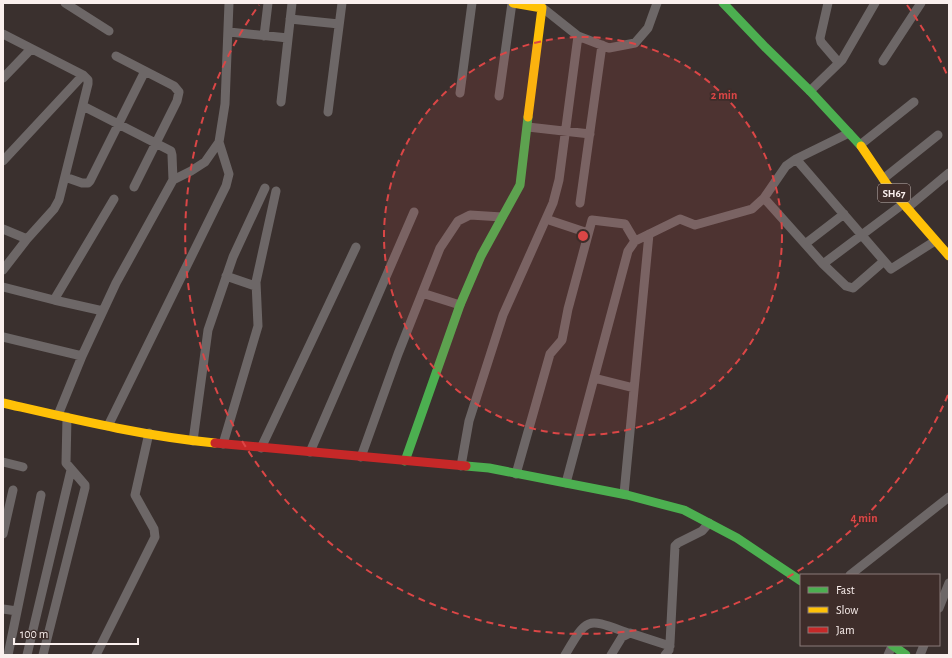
<svg xmlns="http://www.w3.org/2000/svg" width="952" height="658" viewBox="0 0 952 658" font-family="'Alegreya Sans',sans-serif">
<style>
.lines{fill:none;stroke-linecap:round;stroke-linejoin:round}
.street{stroke:#6d6767;stroke-width:9}
.fast{stroke:#4caf50;stroke-width:9}
.slow{stroke:#ffc107;stroke-width:9}
.jam{stroke:#c62828;stroke-width:9}
.ring{fill:none;stroke:#db4646;stroke-width:2;stroke-dasharray:7 5}
.labels{text-anchor:middle;dominant-baseline:central;stroke-width:3.5;stroke-linejoin:round;paint-order:stroke}
.shield{fill:#3e2d2a;stroke:#c2b5b2;stroke-width:1}
.shield-label{font-size:11px;font-weight:bold;fill:#faefed}
.centre{fill:#db4646;stroke:#3e2d2a;stroke-width:2}
.ring-label{font-size:12px;text-anchor:middle;font-weight:bold;fill:#db4646;stroke:#3e2d2a;stroke-width:3.5;stroke-linejoin:round;paint-order:stroke}
</style>
<rect width="100%" height="100%" fill="#3a302e"/>
<g class="lines">
<!-- street -->
<path class="street" d="M65,3L109,31
M828,3L820,38L821,42L839,63
M539,5L578,36L609,48L635,43L648,28L657,3
M290,19L339,24
M229,32L288,38
M3,34L83,75L88,80V84L59,200L54,209L27,239L3,270
M264,36L268,3
M116,56L174,86L179,92L177,101L134,187
M883,61L921,3
M3,78L31,49
M810,91L842,60L875,3
M460,93L472,3
M499,96L512,3
M281,102L292,3
M83,106L171,151L172,155L173,180
M328,112L342,3
M528,127L590,134
M860,145L914,102
M796,159L891,269L935,241
M3,161L83,75
M65,177L82,183H88L90,181L145,71
M883,179L938,135
M764,198L823,264L846,286L853,288L884,261
M580,203L602,45
M907,208L949,173
M546,219L588,233
M3,229L27,239
M805,244L844,214
M823,264L903,204
M226,276L255,286
M3,287L54,300L103,311
M422,293L460,305
M54,300L114,199
M3,337L82,356
M594,378L634,388
M58,415L82,356L116,283L173,180L191,171L205,162L219,142L225,104L229,3
M108,426L226,186L229,174L219,142
M193,441L208,330L233,257L265,188
M223,444L258,326L256,282L276,191
M261,448L356,247
M310,452L414,212
M361,457L398,354L440,248L458,221L470,215L502,217
M3,462L23,467
M461,466L469,421L503,315L553,203L559,180L578,36
M516,474L550,354L562,340L568,309L592,220L625,224L635,241
M566,483L628,251L635,241L680,219L695,225L752,209L764,198L786,166L796,159L849,133
M624,494L649,234
M3,534L13,490
M850,575L949,497
M939,608L949,583
M3,609L17,611
M8,655L41,495
M27,655L71,470
M43,655L85,488V485L66,463L67,417
M96,655L155,537L154,529L135,495L149,433
M565,655C588,616 586,618 628,633
M611,655L622,637L630,633L670,646
M665,655L669,650L670,643L675,546L678,543L702,531L709,523
M888,655L892,646
M920,655L924,645"/>
<!-- fast -->
<path class="fast" d="M723,3L765,47L810,91L861,146
M405,461L460,305L481,256L520,185L528,117
M466,466L489,468L627,495L684,510L737,538L801,581
M892,645L906,655"/>
<!-- slow -->
<path class="slow" d="M513,3L542,8L528,117
M861,146L888,186L949,256
M3,403C73,419 143,436 215,443"/>
<!-- jam -->
<path class="jam" d="M215,443L466,466"/>
</g>
<!-- distance rings -->
<circle cx="583" cy="236" r="199" fill="#db4646" fill-opacity=".12"/>
<g class="ring">
<circle cx="583" cy="236" r="199"/>
<path d="M948 395A398 398 0 1 1 259 5M907 5A398 398 0 0 1 948 77"/>
</g>
<g class="labels">
<!-- shield labels -->
<rect class="shield" x="878" y="184" width="32" height="18" rx="3"/>
<g class="shield-label">
<text x="894" y="193">SH67</text>
</g>
</g>
<circle cx="583" cy="236" r="6" class="centre"/>
<g class="ring-label">
<text x="724" y="99">2 min</text>
<text x="864" y="522">4 min</text>
</g>
<!-- border -->
<rect width="952" height="658" fill="none" stroke="#faefed" stroke-width="8"/>
<!-- legend -->
<rect x="800" y="574" width="140" height="72" fill="#3e2d2a" stroke="#897b78"/>
<rect x="808" y="587" width="20" height="6" fill="#4caf50" stroke="#897b78"/>
<text x="836" y="594" font-size="12" fill="#faefed">Fast</text>
<rect x="808" y="607" width="20" height="6" fill="#ffc107" stroke="#897b78"/>
<text x="836" y="614" font-size="12" fill="#faefed">Slow</text>
<rect x="808" y="627" width="20" height="6" fill="#c62828" stroke="#897b78"/>
<text x="836" y="634" font-size="12" fill="#faefed">Jam</text>
<!-- scale -->
<path d="M14 638v6h124v-6" fill="none" stroke="#faefed" stroke-width="2"/>
<text x="20" y="638" font-size="12" fill="#faefed" stroke="#3e2d2a" stroke-width="3" paint-order="stroke">100 m</text>
</svg>
